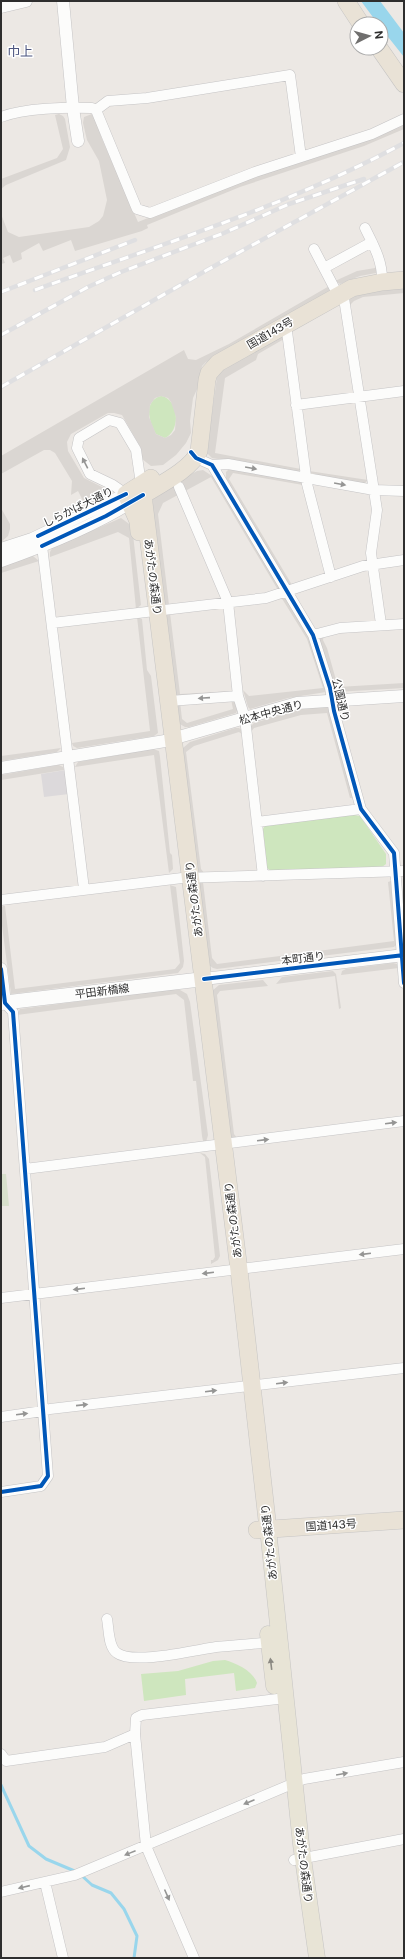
<svg xmlns="http://www.w3.org/2000/svg" width="405" height="1959" viewBox="0 0 405 1959" font-family="'Public Sans','Noto Sans JP',sans-serif">
<style>
.industrial{fill:#dcd9db}
.green{fill:#cee6be}
.cemetery{fill:#d8e0cc}
.plaza{fill:#dad6d2;fill-rule:evenodd}
.water{fill:#99d6ec}
.lines{fill:none;stroke-linecap:round;stroke-linejoin:round}
.stream{stroke:#99d6ec;stroke-width:3}
.minor-casing{stroke:#c5c4c5;stroke-width:11}
.tertiary-casing{stroke:#c5c4c5;stroke-width:13}
.secondary-casing{stroke:#c5c4c5;stroke-width:15}
.primary-casing{stroke:#c6c5c4;stroke-width:17}
.trunk-casing{stroke:#c6c5c4;stroke-width:18}
.minor{stroke:#fcfcfb;stroke-width:10}
.tertiary{stroke:#fcfcfb;stroke-width:12}
.secondary{stroke:#fcfcfb;stroke-width:14}
.primary{stroke:#e8e4d6;stroke-width:16}
.trunk{stroke:#e9e2d6;stroke-width:17}
.rail-casing{stroke:#dfdfe1;stroke-width:4.5}
.rail{stroke:#fff;stroke-width:3;stroke-dasharray:9;stroke-linecap:butt}
.cycleway-casing{stroke:#fff;stroke-width:6}
.cycleway{stroke:#0057b8;stroke-width:4}
.oneway{fill:#959594}
.oneway2{fill:#8b8982}
.labels{text-anchor:middle;dominant-baseline:central;stroke-width:3;stroke-linejoin:round;paint-order:stroke}
.street-label{font-size:11px;fill:#2e2e2e;stroke:#fff}
.quarter-label{font-size:13px;fill:#4d5680;stroke:#fff}
</style>
<rect width="100%" height="100%" fill="#ece8e4"/>
<!-- industrial -->
<path class="industrial" d="M66,770L69,794L44,797L41,774Z"/>
<!-- green -->
<path class="green" d="M161,396C178,398 182,430 165,438L156,434C149,422 143,401 161,396Z
M354,815L360,816L386,854V864L382,867L271,871L267,868L263,829L265,825Z
M225,1660C236,1663 253,1671 257,1683L255,1688L236,1691L234,1673L185,1679L186,1695L144,1701L141,1674L178,1671L213,1661Z"/>
<!-- cemetery -->
<path class="cemetery" d="M1,1174H6L9,1206H1Z"/>
<!-- plaza -->
<path class="plaza" d="M59,114L63,116L65,119L70,147L66,160L6,185L1,189V179L57,158L63,149L55,115Z
M92,114L95,119L102,139L138,222L248,178L404,124V129L364,146L240,187L147,225L148,228L142,231L75,251L71,240L43,251L39,243L21,253L22,259L13,263L10,255L3,258L5,263L1,264V214L8,232L19,237L89,227L99,221L103,216L107,200L99,161L87,140L83,123L84,117Z
M377,264L378,270L376,273L360,276L340,284L335,281L357,271L375,268Z
M331,285L332,291L206,362L202,366L198,387L193,398L190,421L191,433L186,443L176,455L163,465L151,466L142,459L141,448L122,415L114,413H108L71,434L67,442L68,451L84,478L104,488L105,493L99,500L86,507L78,491L71,495L72,481L55,453L50,450H44L1,474V456L184,350L188,359L196,360L229,344ZM161,396L168,398L171,402L176,417L175,430L171,435L165,438L156,434L149,417L150,405L155,398Z
M404,288V293L363,297L354,301L350,305L349,299L351,297L366,291Z
M281,337L284,339L258,354L256,360L225,378L215,453L301,469L298,472L212,458L207,453V449L217,377L223,370Z
M229,469L300,481L303,485L233,473L229,479L292,585L287,586L226,481V472Z
M203,470L215,478L280,587L278,590L211,477L163,503L158,514L169,605L164,603L152,505L153,499L166,488L197,471Z
M309,471L368,480L364,484L311,475Z
M1,508L10,524V529L8,536L1,542Z
M121,518L132,526L141,605L136,609L129,538L118,532L50,557V552L52,548Z
M33,556L39,561L1,573V565Z
M281,597H286L312,638L327,685L326,692L288,698L250,709L248,707L243,690L249,696L323,688L307,639Z
M170,613L180,694L231,691L229,694L175,697L165,618L167,614Z
M137,617L142,619L147,670L151,676L158,733L154,736L77,748L73,746L72,743L150,731Z
M324,636L323,640L327,648L338,687L404,683V688L336,692L334,690L318,638Z
M231,699L235,701L238,709L236,713L189,727H185L178,723L174,702H180L182,719L187,723L233,709Z
M323,706L329,708L354,798H350L327,713L301,715L254,728L251,732L250,727L254,723L302,709Z
M235,728H239L243,731V735L239,732L194,746L186,752L201,869L205,874L196,872L183,748L190,742Z
M61,748L57,752L1,761V756Z
M153,749L159,751L160,757L170,853L172,855L173,869L169,873L154,755L75,767L78,762Z
M59,765L63,767L64,770L1,780V775Z
M391,881L396,945L394,947L321,956L318,954V951L394,941L388,882Z
M203,882L212,958L217,964L312,952L311,957L217,969L213,968L206,963L198,884Z
M170,885L176,887L184,961L183,967L178,973L11,994L1,918V908L3,906H5L15,989L175,969L180,963Z
M393,963L397,964L399,968L341,975L342,971L346,969Z
M333,971L336,974L341,1008L339,1009L335,976L276,984L282,977Z
M263,980L268,986L220,991L217,995L234,1134L237,1138H231L212,991L219,985Z
M175,989L180,990L187,994L190,1002L208,1135L206,1142L199,1146L203,1141L202,1136L196,1081H193L184,1000L176,994L17,1015L20,1009Z
M200,1153L205,1154L209,1159L220,1256L218,1260L211,1264V1260H213L215,1257L205,1157Z"/>
<!-- water -->
<path class="water" d="M361,1H380L404,33V57L381,28V24H378Z"/>
<g class="lines">
<!-- stream -->
<path class="stream" d="M1,1785L29,1846L46,1859L77,1872
M81,1875L92,1885L111,1893L124,1909L137,1936L134,1958"/>
<defs>
<path id="minor" d="M96,110L108,101L147,98L290,75L301,157
M1,117C24,108 67,107 92,108L96,110L137,209L150,213L255,172L372,134L404,119
M365,228C374,246 383,262 382,282
M314,249L338,295
M324,268L372,242
M343,292L377,510L371,553L381,624
M286,324L307,484L331,577
M296,405L404,391
M193,454L196,458L212,465L313,635L330,688L334,711L361,809L394,853L404,983
M212,465L228,464L374,490L404,491
M179,487L228,602L238,696L245,718L263,876
M126,494L113,485L90,474L77,448L79,438L109,420L120,423L136,450L141,484
M42,546L84,889
M52,623L266,598L363,566L404,560
M313,635L340,628L404,624
M169,701L238,696
M257,822L361,809
M1,900L182,878L404,871
M25,1169L404,1121
M1,1298L404,1249
M1,1417L43,1411L50,1409L404,1368
M1,1492L41,1486L48,1476L13,1012L5,1003
M107,1619C109,1629 108,1647 117,1653C133,1665 195,1650 216,1647C235,1645 254,1644 274,1642
M1,1754L6,1761L105,1747L135,1734
M294,1860L404,1839
M45,1882L63,1958
M1,1892L75,1875L304,1779L404,1762
M194,1958L146,1846L135,1734L136,1718L142,1715L286,1698"/>
<path id="tertiary" d="M63,1L73,108L78,141
M1,7L26,1
M1,549L32,539L126,494
M1,561C47,545 95,526 136,499
M1,768L165,741L297,703L404,696
M1,969L5,1003
M204,979L404,955"/>
<path id="secondary" d="M1,1003L204,979"/>
<path id="primary" d="M268,1529L301,1844L317,1958
M268,1634L274,1686"/>
<path id="trunk" d="M346,1L361,24
M379,48L404,84
M139,532L138,521L126,494L151,478
M268,1529L239,1270L143,495C159,485 192,469 199,451L207,380L209,373L218,363L352,288L382,282L404,280
M257,1530L404,1520"/>
</defs>
<!-- minor casing -->
<use href="#minor" class="minor-casing"/>
<!-- tertiary casing -->
<use href="#tertiary" class="tertiary-casing"/>
<!-- secondary casing -->
<use href="#secondary" class="secondary-casing"/>
<!-- primary casing -->
<use href="#primary" class="primary-casing"/>
<!-- trunk casing -->
<use href="#trunk" class="trunk-casing"/>
<!-- minor -->
<use href="#minor" class="minor"/>
<!-- tertiary -->
<use href="#tertiary" class="tertiary"/>
<!-- secondary -->
<use href="#secondary" class="secondary"/>
<!-- primary -->
<use href="#primary" class="primary"/>
<!-- trunk -->
<use href="#trunk" class="trunk"/>
<defs>
<path id="rail" d="M35,290C159,245 288,206 404,143
M1,292L135,240
M1,335L88,287L121,272L224,233L289,204L364,179
M1,387L207,270L404,162"/>
</defs>
<!-- rail casing -->
<use href="#rail" class="rail-casing"/>
<!-- rail -->
<use href="#rail" class="rail"/>
<defs>
<path id="cycleway" d="M191,452L196,458L212,465L313,635L330,688L334,711L361,809L394,853L404,983
M38,536L126,494
M42,546L106,516L143,495
M1,969L5,1003L13,1012L48,1476L41,1486L1,1492
M204,979L404,955"/>
</defs>
<!-- cycleway casing -->
<use href="#cycleway" class="cycleway-casing"/>
<!-- cycleway -->
<use href="#cycleway" class="cycleway"/>
</g>
<!-- one-way arrows -->
<defs><path id="oneway-solid" d="M-6-.8H1V-3.2L6.5 0L1 3.2V.8H-6Z"/></defs>
<g class="oneway">
<use href="#oneway-solid" transform="translate(85 463) rotate(-117)"/>
<use href="#oneway-solid" transform="translate(251 468) rotate(10)"/>
<use href="#oneway-solid" transform="translate(340 484) rotate(10)"/>
<use href="#oneway-solid" transform="translate(204 698) rotate(176)"/>
<use href="#oneway-solid" transform="translate(391 1123) rotate(-7)"/>
<use href="#oneway-solid" transform="translate(263 1140) rotate(-7)"/>
<use href="#oneway-solid" transform="translate(365 1254) rotate(173)"/>
<use href="#oneway-solid" transform="translate(208 1273) rotate(173)"/>
<use href="#oneway-solid" transform="translate(79 1289) rotate(173)"/>
<use href="#oneway-solid" transform="translate(282 1383) rotate(-7)"/>
<use href="#oneway-solid" transform="translate(211 1391) rotate(-7)"/>
<use href="#oneway-solid" transform="translate(82 1405) rotate(-6)"/>
<use href="#oneway-solid" transform="translate(22 1414) rotate(-7)"/>
<use href="#oneway-solid" transform="translate(342 1774) rotate(-10)"/>
<use href="#oneway-solid" transform="translate(249 1802) rotate(157)"/>
<use href="#oneway-solid" transform="translate(130 1853) rotate(158)"/>
<use href="#oneway-solid" transform="translate(24 1887) rotate(167)"/>
<use href="#oneway-solid" transform="translate(167 1895) rotate(66)"/>
</g>
<use class="oneway2" href="#oneway-solid" transform="translate(271 1664) rotate(-97)"/>
<g class="labels">
<!-- street labels -->
<g class="street-label">
<text transform="translate(270 333) rotate(-30)">国道143号</text>
<text transform="translate(78 507) rotate(-26)">しらかば大通り</text>
<text transform="translate(153 577) rotate(83)">あがたの森通り</text>
<text transform="translate(341 700) rotate(77)">公園通り</text>
<text transform="translate(271 712) rotate(-15)">松本中央通り</text>
<text transform="translate(194 899) rotate(-97)">あがたの森通り</text>
<text transform="translate(303 958) rotate(-7)">本町通り</text>
<text transform="translate(102 991) rotate(-7)">平田新橋線</text>
<text transform="translate(233 1220) rotate(-97)">あがたの森通り</text>
<text transform="translate(331 1525) rotate(-4)">国道143号</text>
<text transform="translate(269 1542) rotate(-96)">あがたの森通り</text>
<text transform="translate(304 1865) rotate(83)">あがたの森通り</text>
</g>
<!-- quarter labels -->
<g class="quarter-label">
<text x="20" y="51">巾上</text>
</g>
</g>
<!-- border -->
<rect width="405" height="1959" fill="none" stroke="#2e2e2e" stroke-width="4"/>
<!-- north arrow -->
<g transform="translate(369 36) rotate(84)"><circle r="19" fill="#ffffff" stroke="#ababab"/>
<path d="M0-3L7 15L0 10L-7 15Z" fill="#706f6e"/>
<text y="-6" font-size="11" font-weight="bold" text-anchor="middle" fill="#2e2e2e">N</text>
</g>
</svg>
